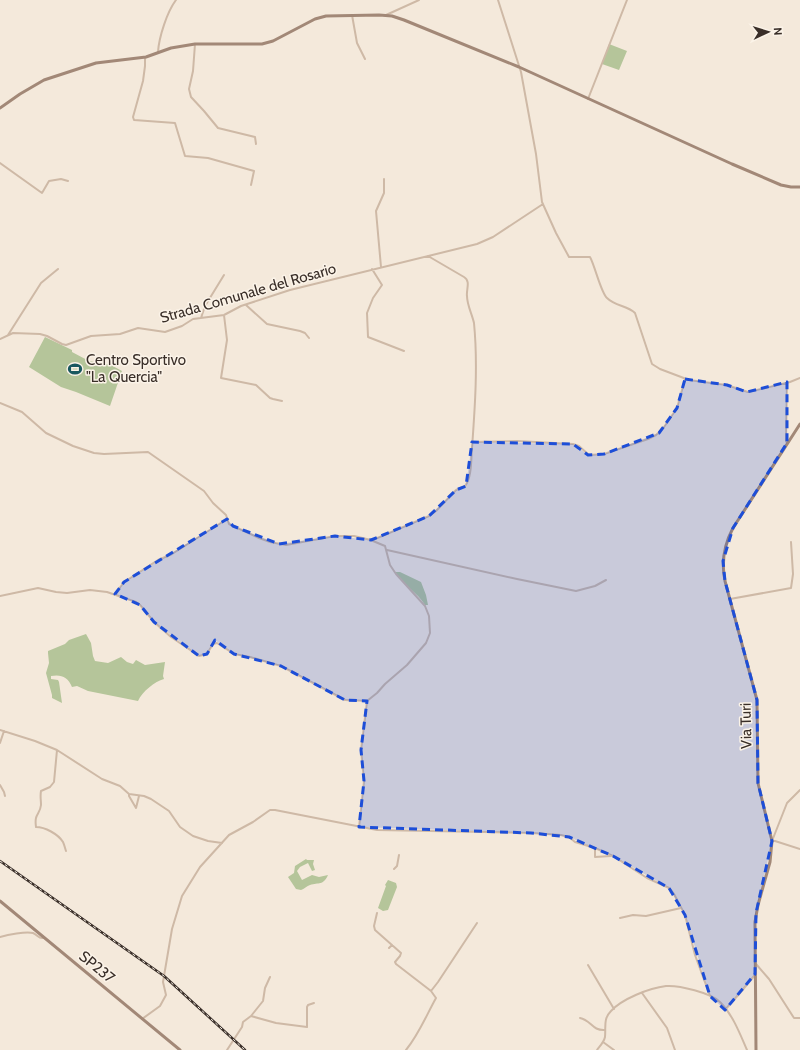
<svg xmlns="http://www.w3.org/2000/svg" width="800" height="1050" viewBox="0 0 800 1050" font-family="Cabin,sans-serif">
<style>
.green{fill:#b5c59a}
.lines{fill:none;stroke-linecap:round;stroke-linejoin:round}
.minor{stroke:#ceb9a6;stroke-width:2}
.secondary{stroke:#a28877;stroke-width:3}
.rail-casing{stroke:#392e28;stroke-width:2.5}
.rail{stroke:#fbf3e8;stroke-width:1;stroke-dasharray:3;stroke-linecap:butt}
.marked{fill:#1d4ed8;fill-opacity:0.2;stroke:#1d4ed8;stroke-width:3;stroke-dasharray:8 5;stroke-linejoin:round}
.labels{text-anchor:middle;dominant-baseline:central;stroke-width:3;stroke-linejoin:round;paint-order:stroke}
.street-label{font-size:15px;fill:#392e28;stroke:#fbf3e8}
.poi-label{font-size:15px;fill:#392e28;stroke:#fbf3e8;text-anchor:start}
</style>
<rect width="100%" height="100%" fill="#f4e9db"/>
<!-- green -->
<path class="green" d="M609,44L627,51L619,70L602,64Z
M45,337L72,350V352L89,361L104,364H109L122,371L110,406L76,392L61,387L29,367Z
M395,572H400L421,582L426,595L428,605H425C418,593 403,585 395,572Z
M86,634L91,643L93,656L95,661L108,663L121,657L127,662L133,664L136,660L145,665L165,662L163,676L164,679C155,681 142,692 138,701L88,691L77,686L72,687C68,677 61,674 51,676V679L58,680L59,682L62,703L52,698V695L46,673L49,663L48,653V651L65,644L69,640Z
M306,859L307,860H314L313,864L315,870L312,871L308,863L300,867L297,871L302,880L312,875L319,877L328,875C323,886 319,882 310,885C307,886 304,889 301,890L296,889L288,877L294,873L295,866Z
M388,880L396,883L397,887L388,910L383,911L378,908L386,886L385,885Z"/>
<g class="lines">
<!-- minor -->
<path class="minor" d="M498,0L521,72L536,154L542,202L556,233L569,257H590C595,266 601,293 607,298C615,306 628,306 635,313L652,364L660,369L689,380L727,385L748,392L790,382L800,378
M352,15L357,43L365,59
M386,15L419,0
M195,44L193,71L189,89L191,97L204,111L218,128L255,137L256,144
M158,52C159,37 167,12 176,0
M145,57V66L143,81L133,117L134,120L175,123L185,156L208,158L254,171L251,185
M588,99L627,0
M0,163L42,193L49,181L61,179L68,181
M381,267L376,211L384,193V179
M372,269L382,285L373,298L367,313L368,337L404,351
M246,305L267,324L300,331L305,333L309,338
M224,315L227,340L221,378L256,385L270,398L273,399L282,401
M201,318L205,306L224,275
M8,335L41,283L58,269
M0,339L13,333L40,334L47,336L62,344L66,345L91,336L120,334L138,328L165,332L182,326L193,319L224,315L241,306L290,290L477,244L493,237L543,204
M787,382L786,441L787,443
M0,403L22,412L46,433L73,446L94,453L104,454L148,452L204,491L213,503L226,515L229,524L259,538L270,542L286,545L335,536H354L371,540L375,539L429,516L436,511L456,490L465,486C472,477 471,459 472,448C475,407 478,364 474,323C472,314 467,305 467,296C466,290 471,281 464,277L428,256
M472,442L517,441L573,444L579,446L589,455L604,454L648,439L656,435L664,427L677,408L685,379
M387,550L517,579L576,591L595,586L606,580
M115,594L124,582L158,560L172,554L227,519
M0,596L38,588L56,592L67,593L90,590L107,592L136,602L140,605L154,622L171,637L199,656L207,654L213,644L217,643L234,654L250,657L281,666L345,700L367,701
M730,599L791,588L793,574L791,542
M0,730L35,741L57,750L102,779L120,786L129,794V796L136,808L139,796
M0,743L4,731
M57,750L54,782L50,787L41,791C40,796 41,800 41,805C40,815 34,813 36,827C45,827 58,834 63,842C64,844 65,848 66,851
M0,785L4,792L5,796
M800,790L787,803L772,841H775L800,849
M129,794L144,796L151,799L169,811L180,827L193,836L208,841L222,843
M359,827L364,781L361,750L367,701L377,693L385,684L407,665L426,643L430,633L429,616L425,606L396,574L390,565L385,546L373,541
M595,848V857L611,856
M394,869L397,866L399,855
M377,913L374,926L375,930L401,953L400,956L395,962L396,964L431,991L436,998C426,1016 419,1034 406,1050
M620,918L633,915L646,916L681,908
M0,937C7,935 26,931 33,933C38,935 38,939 44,938
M389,948L392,945
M756,964L769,979L794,1018H800
M588,965L614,1009
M431,991L438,982L477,923
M642,993L667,1028L675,1050
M725,1010L740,993L755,975
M251,1016L276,1023L307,1027V1007L308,1005L314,1003
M580,1018C591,1020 592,1031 605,1030
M142,1019L160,1006L166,995L163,982L164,976L172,929L182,896L200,867L229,835L253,822L270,810H275L377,830L531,833L561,835L569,837L575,842L595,848L613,856L647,878L669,888L674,894L685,915L695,955L710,996
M603,1042L614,1050
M227,1050L242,1027L243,1022L251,1016L263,1001L265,988L270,977
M597,1050C600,1046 604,1042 605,1037C606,1027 603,1019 611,1011C622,999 649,988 666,986C679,985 711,993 720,1002C733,1015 740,1034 747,1050"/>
<!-- secondary -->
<path class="secondary" d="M0,108L20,94L44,80L96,63L146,57L171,48L195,44H262L273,41L315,19L326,16L379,15L392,16L404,20L519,67L732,164L781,185L791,187H800
M0,901L180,1050
M756,1050L755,922L758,905L770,862L772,841L758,783L757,700L725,581C721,562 724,545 733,528L800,424"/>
<defs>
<path id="rail" d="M0,861L164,976L245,1050"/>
</defs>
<!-- rail casing -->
<use href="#rail" class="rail-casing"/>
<!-- rail -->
<use href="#rail" class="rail"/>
</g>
<!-- marked area -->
<path class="marked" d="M685,379L727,385L747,392L787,382V443L733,528L723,561L725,581L757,700L758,783L772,841L756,913L755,974L725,1010L710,996L685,915L669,888L613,856L569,837L531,833L359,827L364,781L361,750L367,701L345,700L281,666L234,654L215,640L207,654L199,656L154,622L140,605L115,594L124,582L227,519L233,526L279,544L335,536L371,540L429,516L456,490L466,486L472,442L573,444L588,455L604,454L659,433L677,408Z"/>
<!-- icons -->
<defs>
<symbol id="stadium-bare" viewBox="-9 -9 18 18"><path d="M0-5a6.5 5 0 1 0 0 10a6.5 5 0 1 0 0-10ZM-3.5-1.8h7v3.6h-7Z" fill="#19585f" stroke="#fbf3e8" stroke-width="2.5" paint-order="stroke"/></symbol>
</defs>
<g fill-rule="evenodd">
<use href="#stadium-bare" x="65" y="359" width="20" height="20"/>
</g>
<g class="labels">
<!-- street labels -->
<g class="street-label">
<text transform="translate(248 293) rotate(-16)">Strada Comunale del Rosario</text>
<text transform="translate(746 726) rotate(-91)">Via Turi</text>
<text transform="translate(97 967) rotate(39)">SP237</text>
</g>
<!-- poi labels -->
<g class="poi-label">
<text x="86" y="360">Centro Sportivo<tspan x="86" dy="17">"La Quercia"</tspan></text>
</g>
</g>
<!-- north arrow -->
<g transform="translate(768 32) rotate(86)" stroke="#fbf3e8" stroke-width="3" paint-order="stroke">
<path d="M0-3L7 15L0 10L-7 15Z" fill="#392e28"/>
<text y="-6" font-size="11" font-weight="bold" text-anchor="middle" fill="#392e28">N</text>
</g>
</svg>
